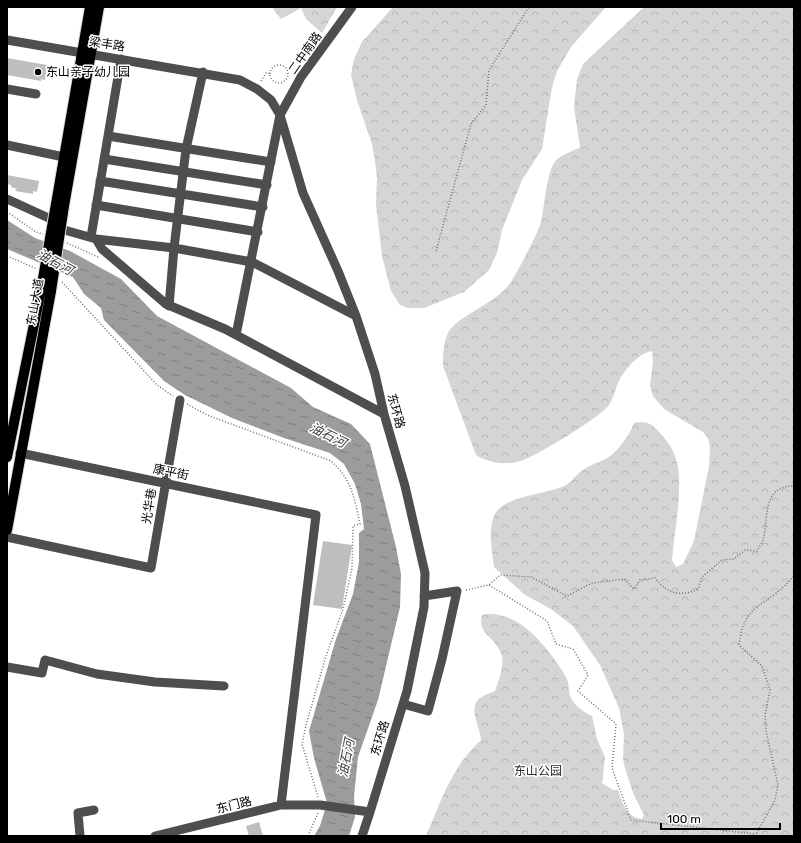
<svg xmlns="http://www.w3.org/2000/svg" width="801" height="843" viewBox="0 0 801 843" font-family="Rubik,'Noto Sans SC',sans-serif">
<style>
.forest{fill:url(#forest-crowns)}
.water{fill:url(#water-ripples)}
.building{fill:#bebebe}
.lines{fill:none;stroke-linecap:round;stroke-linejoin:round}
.major-casing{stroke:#dbdbdb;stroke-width:12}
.path{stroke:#707070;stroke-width:1.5;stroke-dasharray:1 2;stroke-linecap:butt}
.minor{stroke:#4e4e4e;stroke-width:9}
.major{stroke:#000;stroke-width:10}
.major-bridge-casing{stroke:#dbdbdb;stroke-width:12;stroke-linecap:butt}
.major-bridge{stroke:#000;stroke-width:10}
.poi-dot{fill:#000;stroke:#fff;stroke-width:1.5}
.labels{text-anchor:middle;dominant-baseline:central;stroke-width:3;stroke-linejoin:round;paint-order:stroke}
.street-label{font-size:12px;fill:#000;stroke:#fff}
.poi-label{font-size:12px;fill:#000;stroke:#fff;text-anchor:start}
.park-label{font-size:12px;fill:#2c2c2c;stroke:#fff}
.water-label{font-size:13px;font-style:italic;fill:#3d3d3d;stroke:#fff}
</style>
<defs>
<pattern id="forest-crowns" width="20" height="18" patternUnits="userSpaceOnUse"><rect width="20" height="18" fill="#d5d5d5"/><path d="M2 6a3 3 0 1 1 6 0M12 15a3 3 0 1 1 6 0" fill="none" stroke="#b5b5b5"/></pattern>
<pattern id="water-ripples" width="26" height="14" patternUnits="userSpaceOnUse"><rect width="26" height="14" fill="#9c9c9c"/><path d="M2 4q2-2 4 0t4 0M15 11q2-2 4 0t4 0" fill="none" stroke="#7d7d7d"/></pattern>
</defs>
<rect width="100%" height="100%" fill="#fff"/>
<!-- forest -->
<path class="forest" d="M272,7H337L322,33L306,19L301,8L281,19Z
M393,7H606L571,47L557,71L552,87L542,149L522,180L502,230L497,253L489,270L464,292L424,308H408L400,305L391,291L382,256L376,204L377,178L375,161L372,144L357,100L351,75L354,59L362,42Z
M644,7H794V836H426C441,801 452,766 481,740C481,728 467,709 480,698C484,695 490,693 495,691C499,679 507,661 499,649C491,634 478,634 482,615C518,607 550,650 566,677C570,684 568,692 571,698C574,705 585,713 592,716L597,739L605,757L602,783L613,790H618C623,804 626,817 642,819L644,815L633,793L625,768L623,759L624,734L619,708L600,665L573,626L551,609L525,595L494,567C492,551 488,531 494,516C502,495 548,495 566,485C573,481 577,473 584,469C592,464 601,462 609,457C619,449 630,435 634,423C647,420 652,424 660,433C666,440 672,447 675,456C685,481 674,533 672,560L676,567L683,564L694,541L709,466L710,447L708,438L703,432L664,409L653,396L650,386L653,362L652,351C639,353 625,369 619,381C615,389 614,398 608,406C599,418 542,452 526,459C521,461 513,463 508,463C497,464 484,460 476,455L443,366C443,356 443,343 448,333C456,316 496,304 511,282C518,271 538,233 541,222C544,208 547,175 553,165C558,154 571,153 580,147L574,107L577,79L583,64Z"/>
<!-- water -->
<path class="water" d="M7,220L35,238L70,251L121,279L157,316L291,388L313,407L351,424L370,444L396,547L401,574L400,607L378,700L358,757L354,796L355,817L349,836H314L320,826L327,803L314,758L309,731L336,639L353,594L359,562V533L364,529L361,504L355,484L344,464L330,453L284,438L232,418L185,395L164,381L104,320L101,308L84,294L73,277L7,249Z"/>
<!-- building -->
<path class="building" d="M7,58L47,65L45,80L41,79V81L7,75Z
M7,175L39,181L37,192L33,191V194L15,191L17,189L11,187V185L7,184Z
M323,541L352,545L342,609L313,605Z
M259,822L263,836H249L246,826Z"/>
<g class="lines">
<defs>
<path id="major" d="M56,204L90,7
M64,206L99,7
M7,457L41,290
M7,530L51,291"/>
</defs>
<!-- major casing -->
<use href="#major" class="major-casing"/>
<!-- path -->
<path class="path" d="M270 74a9 9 0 1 1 18 0a9 9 0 1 1-18 0Z
M261,81L266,73H270
M7,212L36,232L43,234
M67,243L98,257
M436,251L471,124L486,105L489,70L529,7
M7,256L37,269
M62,282L157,385L173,396
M187,404L207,415L331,461C352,480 354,497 360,524L353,526L352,568L343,609L326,656L306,725L302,744L318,797
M489,585L547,621L556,644L573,649L588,675L578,691L616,724L612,768L631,820L756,834
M466,590L489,585L500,575L531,577L567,596L592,583L624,579L634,589L640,580L655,578C667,594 682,597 698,589L702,577L722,560L734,559L745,550L757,551C759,547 762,543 763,540C769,519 761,486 794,486
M308,836L318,813
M757,836L756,834L775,800L778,785L766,731L765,715L770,690L762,666L739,645C744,599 771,607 794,575"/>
<!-- minor -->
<path class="minor" d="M7,40L240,80L257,89L271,100L280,115L303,193L338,271L356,316L375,374L384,414L405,486L425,573L424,607L407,691L370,812
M203,72L186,149L174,248L252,262L356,316
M7,89L36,94
M108,136L271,162
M7,145L64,157
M104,159L267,185
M100,181L263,207
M7,199L53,220
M96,205L258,232
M61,229L96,239L174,248L169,306
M91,237L121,59
M96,239L102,249L166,304L225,329L384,414
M236,335L280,115L301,77L352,7
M20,453L316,515L281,805
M7,537L151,568L180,400
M7,667L42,673L45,660L97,674L155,682L224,686
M403,704L428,711L442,659L457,591L424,596
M80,836L78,813L94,810
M155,836L281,805H320L370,812L362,836"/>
<!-- major -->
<use href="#major" class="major"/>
<defs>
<path id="major-bridge" d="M41,290L56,204
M51,291L64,206"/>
</defs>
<!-- major-bridge casing -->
<use href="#major-bridge" class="major-bridge-casing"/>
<!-- major-bridge -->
<use href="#major-bridge" class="major-bridge"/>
</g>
<!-- markers -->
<circle class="poi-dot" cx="38" cy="72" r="4"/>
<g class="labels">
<!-- street labels -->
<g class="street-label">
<text transform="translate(107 44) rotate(9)">梁丰路</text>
<text transform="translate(305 53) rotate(-55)">二中南路</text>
<text transform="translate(35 302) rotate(-80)">东山大道</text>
<text transform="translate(396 411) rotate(75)">东环路</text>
<text transform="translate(171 472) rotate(12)">康平街</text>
<text transform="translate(149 506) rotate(-81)">光华巷</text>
<text transform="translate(380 738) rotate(-73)">东环路</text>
<text transform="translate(234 805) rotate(-14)">东门路</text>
</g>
<!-- poi labels -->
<g class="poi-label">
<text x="46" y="72">东山亲子幼儿园</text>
</g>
<!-- park labels -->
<g class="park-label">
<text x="538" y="771">东山公园</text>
</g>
<!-- water labels -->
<g class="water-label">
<text transform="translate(55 262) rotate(29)">油石河</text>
<text transform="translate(328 435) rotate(27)">油石河</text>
<text transform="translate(346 758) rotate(-79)">油石河</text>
</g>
</g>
<!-- border -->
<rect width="801" height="843" fill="none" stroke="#000000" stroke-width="16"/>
<!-- scale -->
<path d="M661 823v6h119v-6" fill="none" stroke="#000000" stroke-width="2"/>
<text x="667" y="823" font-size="12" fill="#000000" stroke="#ffffff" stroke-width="3" paint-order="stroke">100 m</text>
</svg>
